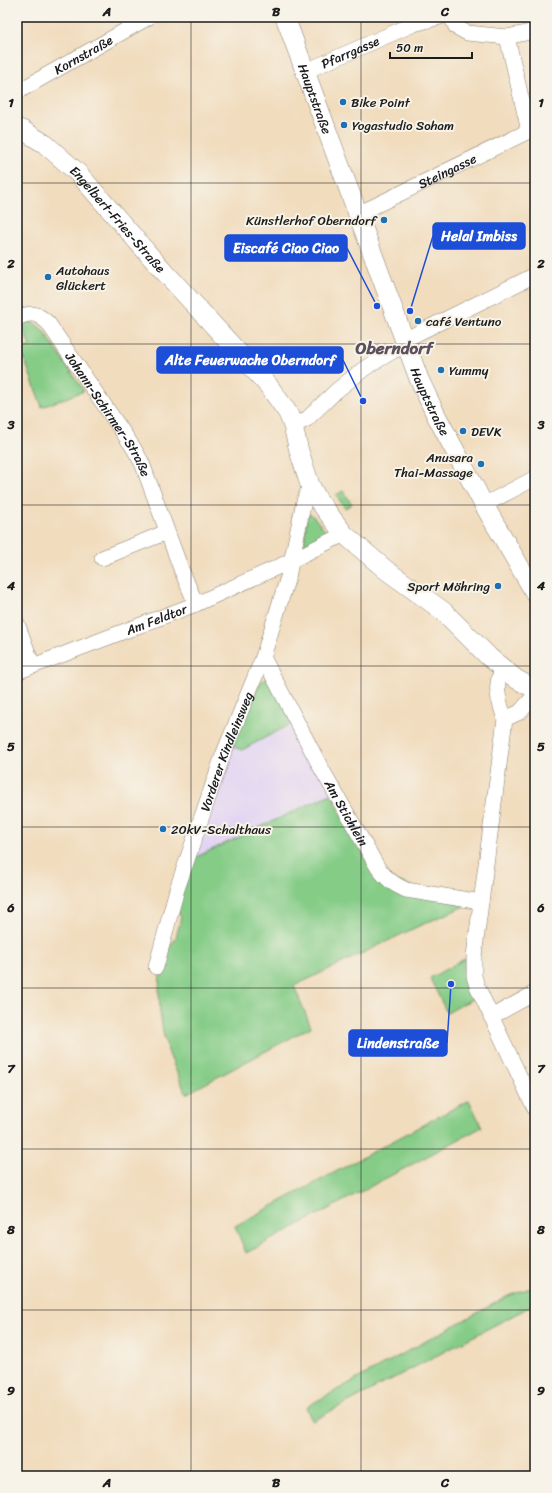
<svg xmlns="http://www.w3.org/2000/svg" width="552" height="1493" viewBox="0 0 552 1493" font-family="Sriracha,sans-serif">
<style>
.built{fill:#e2d4f3}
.green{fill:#85cc87;stroke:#507452}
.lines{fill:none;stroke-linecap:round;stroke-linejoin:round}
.minor-casing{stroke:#867c6c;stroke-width:16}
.major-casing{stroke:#867c6c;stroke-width:20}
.minor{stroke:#fff;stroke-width:15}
.major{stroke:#fff;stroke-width:19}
.grid{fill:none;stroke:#1c1c1c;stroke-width:1;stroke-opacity:0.55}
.poi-dot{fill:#1f6fb2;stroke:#f7f3e8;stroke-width:1.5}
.labels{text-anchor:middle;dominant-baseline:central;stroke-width:4;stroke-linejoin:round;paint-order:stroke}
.street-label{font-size:13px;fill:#1c1c1c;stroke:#f7f3e8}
.poi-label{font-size:13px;fill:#1c1c1c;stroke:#f7f3e8;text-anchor:start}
.district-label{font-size:17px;font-weight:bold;fill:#5c505e;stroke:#f7f3e8}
.leader{fill:none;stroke:#1d4ed8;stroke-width:1.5}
.callout-dot{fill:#1d4ed8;stroke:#f7f3e8;stroke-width:1.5}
.callout{fill:#1d4ed8;stroke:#1d4ed8;stroke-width:1.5}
.callout-label{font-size:14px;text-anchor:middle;font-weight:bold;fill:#fff}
.neatline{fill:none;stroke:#1c1c1c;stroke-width:1.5}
.grid-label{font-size:13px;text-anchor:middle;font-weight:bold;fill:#1c1c1c}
</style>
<rect width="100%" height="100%" fill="#f7f3e8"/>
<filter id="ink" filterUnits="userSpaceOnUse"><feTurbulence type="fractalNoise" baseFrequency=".025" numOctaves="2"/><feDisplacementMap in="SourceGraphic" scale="8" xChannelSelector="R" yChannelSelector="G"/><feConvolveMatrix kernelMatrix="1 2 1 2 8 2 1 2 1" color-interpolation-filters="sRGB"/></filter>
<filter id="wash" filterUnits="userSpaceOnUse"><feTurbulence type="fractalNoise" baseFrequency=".012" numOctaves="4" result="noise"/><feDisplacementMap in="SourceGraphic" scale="16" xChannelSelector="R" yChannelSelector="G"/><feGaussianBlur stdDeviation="0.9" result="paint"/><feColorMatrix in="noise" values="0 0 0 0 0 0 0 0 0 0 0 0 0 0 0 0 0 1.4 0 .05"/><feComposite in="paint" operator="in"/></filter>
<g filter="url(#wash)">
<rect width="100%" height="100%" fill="#f1dcbd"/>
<!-- built -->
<path class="built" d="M295,722L331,794L194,858L231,746L242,749Z"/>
<!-- green -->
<path class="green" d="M28,322L34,323L43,330L84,391L42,407L21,350L30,346L21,324Z
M343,491L352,504L345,508L336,495Z
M310,514L314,517L328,534L304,546L307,515Z
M267,678L295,722L242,750L231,746L261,681Z
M331,794L373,872L465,906L419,926L294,986L311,1027L186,1094L169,1054L164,1037L160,1013L159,992L160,968L169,948L176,938L181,917L176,908L194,858Z
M466,958C464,972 468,985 474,998L447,1013L430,978Z
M469,1100L482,1127L246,1253L235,1226Z
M535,1286V1304L312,1421L306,1407L508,1296Z"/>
</g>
<g filter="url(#ink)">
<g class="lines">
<defs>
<g id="minor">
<path d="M451,17L456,27L467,33L507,37L535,31"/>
<path d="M507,37L529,131"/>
<path id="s1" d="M306,71L414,24L440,17"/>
<path id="s2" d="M17,92L149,17"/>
<path id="s3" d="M358,214L535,128"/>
<path id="s4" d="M17,318C31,312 36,312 48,323L133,447L142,463L181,569L196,604"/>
<path d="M404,340L535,275"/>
<path d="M293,426L307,419L336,391L365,368L393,351L406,346"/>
<path d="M484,505L535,478"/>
<path d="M102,558L167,532"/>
<path d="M17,623L33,666"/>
<path id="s5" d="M263,657L320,766L378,868C386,879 394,885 406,890L481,902"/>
<path d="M503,669C493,685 499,702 505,719L474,956V976L477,986L535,1109"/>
<path id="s6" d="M17,672L196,604L280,566L344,534"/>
<path d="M505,719L520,712L535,695"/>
<path id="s7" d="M156,967L177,889L223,755L263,657L288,577L304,501L310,485"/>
<path d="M491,1017L535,993"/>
</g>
<g id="major">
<path id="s8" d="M285,17L419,379L436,415L484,505L535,593"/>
<path id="s9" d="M17,128L24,131L45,144L78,173L151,257L268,385L288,413L293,426L299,451L310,485L318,500L344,534L386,570L443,611L489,657L516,679L529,686L535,688"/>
</g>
</defs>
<!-- minor casing -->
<use href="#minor" class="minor-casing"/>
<!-- major casing -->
<use href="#major" class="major-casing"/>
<!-- minor -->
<use href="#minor" class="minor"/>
<!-- major -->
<use href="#major" class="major"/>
</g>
</g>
<!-- grid -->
<path class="grid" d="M191,17V1476M361,17V1476M17,183H535M17,344H535M17,505H535M17,666H535M17,827H535M17,988H535M17,1149H535M17,1310H535"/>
<!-- markers -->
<g class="poi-dot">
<circle cx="343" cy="102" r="4"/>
<circle cx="344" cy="125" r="4"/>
<circle cx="384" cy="220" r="4"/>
<circle cx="48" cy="277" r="4"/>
<circle cx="418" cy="321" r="4"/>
<circle cx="441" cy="370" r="4"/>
<circle cx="463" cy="431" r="4"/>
<circle cx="481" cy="464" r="4"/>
<circle cx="498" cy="586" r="4"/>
<circle cx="163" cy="829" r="4"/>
</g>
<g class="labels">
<!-- street labels -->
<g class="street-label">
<text stroke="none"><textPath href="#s1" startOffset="48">Pfarrgasse</textPath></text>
<text stroke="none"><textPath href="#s2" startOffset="76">Kornstraße</textPath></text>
<text stroke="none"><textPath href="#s8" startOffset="87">Hauptstraße</textPath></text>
<text stroke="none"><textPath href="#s3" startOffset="99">Steingasse</textPath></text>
<text stroke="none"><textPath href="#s9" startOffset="137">Engelbert-Fries-Straße</textPath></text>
<text stroke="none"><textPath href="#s8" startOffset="411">Hauptstraße</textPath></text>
<text stroke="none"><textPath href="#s4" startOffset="144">Johann-Schirmer-Straße</textPath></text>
<text stroke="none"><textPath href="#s6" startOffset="149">Am Feldtor</textPath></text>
<text stroke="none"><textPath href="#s7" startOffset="227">Vorderer Kindleinsweg</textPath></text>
<text stroke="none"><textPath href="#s5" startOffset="177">Am Stichlein</textPath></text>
</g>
<!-- poi labels -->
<g class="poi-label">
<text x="351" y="102">Bike Point</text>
<text x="352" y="125">Yogastudio Soham</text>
<text x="376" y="220" text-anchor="end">Künstlerhof Oberndorf</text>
<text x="56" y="270">Autohaus<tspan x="56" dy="15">Glückert</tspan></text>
<text x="426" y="321">café Ventuno</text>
<text x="449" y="370">Yummy</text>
<text x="471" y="431">DEVK</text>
<text x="473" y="457" text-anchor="end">Anusara<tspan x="473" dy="15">Thai-Massage</tspan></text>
<text x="490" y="586" text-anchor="end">Sport Möhring</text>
<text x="171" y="829">20kV-Schalthaus</text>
</g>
<!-- district labels -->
<g class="district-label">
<text x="394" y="348">Oberndorf</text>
</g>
</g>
<!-- callouts -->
<path class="leader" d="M410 311L433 236M377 306L347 248M363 401L343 360M451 984L447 1043"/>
<g class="callout-dot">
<circle cx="410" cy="311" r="4"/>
<circle cx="377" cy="306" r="4"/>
<circle cx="363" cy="401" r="4"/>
<circle cx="451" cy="984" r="4"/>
</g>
<g class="callout">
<rect x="433" y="223" width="92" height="26" rx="4"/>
<rect x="225" y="235" width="122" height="26" rx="4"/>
<rect x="157" y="347" width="186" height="26" rx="4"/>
<rect x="349" y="1030" width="98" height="26" rx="4"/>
</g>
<g class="callout-label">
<text x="479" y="241">Helal Imbiss</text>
<text x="286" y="253">Eiscafé Ciao Ciao</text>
<text x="250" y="365">Alte Feuerwache Oberndorf</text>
<text x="398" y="1048">Lindenstraße</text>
</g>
<!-- margin -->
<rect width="552" height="1493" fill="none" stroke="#f7f3e8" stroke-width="44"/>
<!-- scale -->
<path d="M390 52v6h82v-6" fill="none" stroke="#1c1c1c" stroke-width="2"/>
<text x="396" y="52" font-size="12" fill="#1c1c1c" stroke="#f7f3e8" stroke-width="3" paint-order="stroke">50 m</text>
<rect x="22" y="22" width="508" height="1449" class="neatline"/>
<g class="grid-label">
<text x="107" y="16">A</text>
<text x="276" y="16">B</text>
<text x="445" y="16">C</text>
<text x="11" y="107">1</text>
<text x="541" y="107">1</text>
<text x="11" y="268">2</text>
<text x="541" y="268">2</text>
<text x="11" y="429">3</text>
<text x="541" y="429">3</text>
<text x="11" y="590">4</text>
<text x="541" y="590">4</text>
<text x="11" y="751">5</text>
<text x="541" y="751">5</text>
<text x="11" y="912">6</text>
<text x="541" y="912">6</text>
<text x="11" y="1073">7</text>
<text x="541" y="1073">7</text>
<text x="11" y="1234">8</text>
<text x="541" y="1234">8</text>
<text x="11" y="1395">9</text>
<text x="541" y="1395">9</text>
<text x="107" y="1487">A</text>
<text x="276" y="1487">B</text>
<text x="445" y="1487">C</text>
</g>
</svg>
